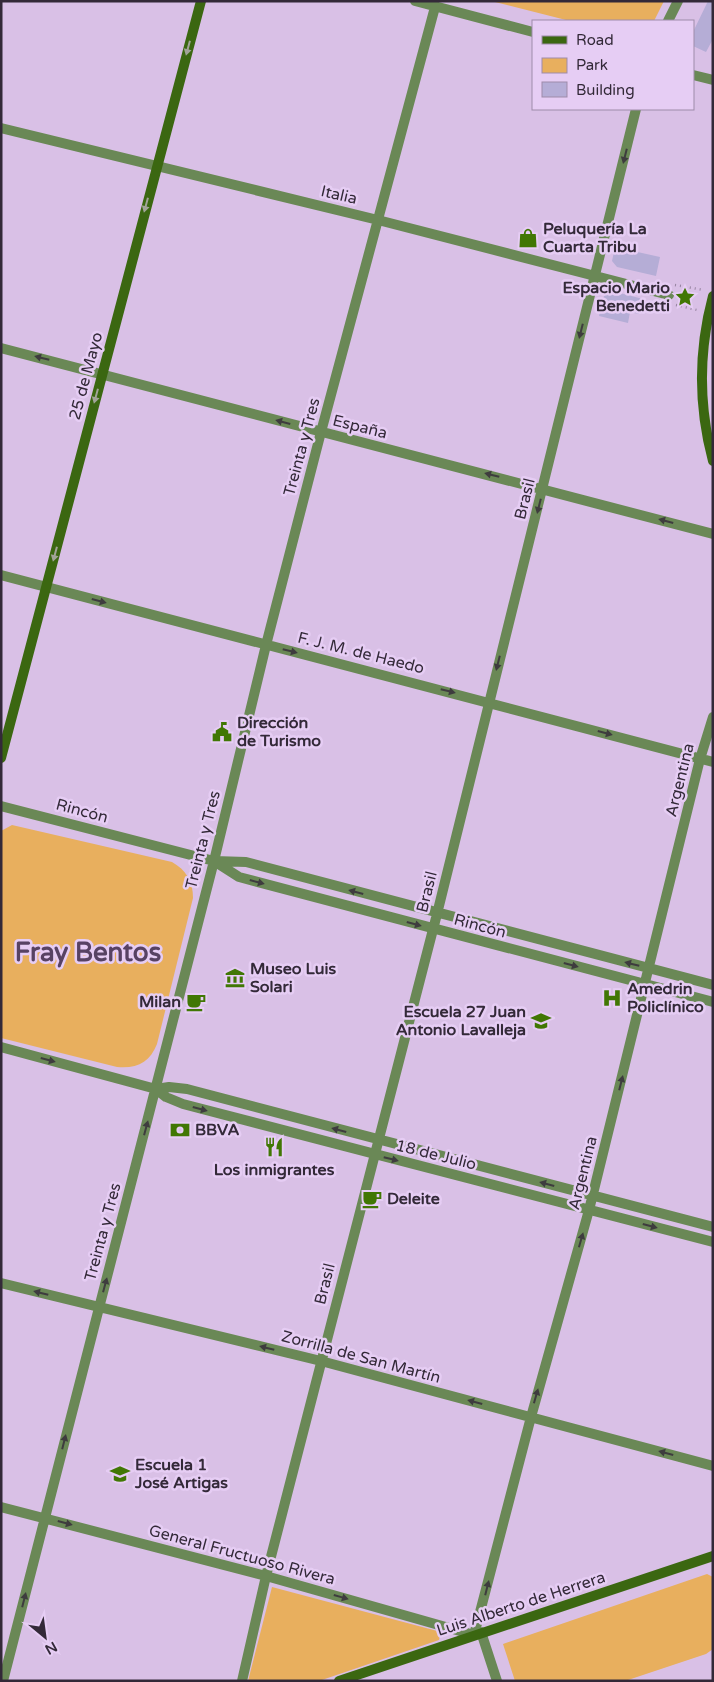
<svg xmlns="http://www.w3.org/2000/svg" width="714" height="1682" viewBox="0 0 714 1682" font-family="'Varela Round',sans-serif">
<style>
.green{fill:#e8af5e}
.building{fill:#b5add6}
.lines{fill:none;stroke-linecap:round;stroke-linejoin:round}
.path{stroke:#9683a0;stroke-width:2.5;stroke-dasharray:1 4;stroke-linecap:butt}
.street{stroke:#6a8856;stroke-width:10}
.secondary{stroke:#3b6711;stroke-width:10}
.oneway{fill:#a2a499}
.oneway2{fill:#3e3c3e}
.labels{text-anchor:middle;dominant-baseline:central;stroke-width:5;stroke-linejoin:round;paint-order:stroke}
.street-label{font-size:16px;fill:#332938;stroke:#e6cdf4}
.poi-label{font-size:16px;font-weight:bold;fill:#332938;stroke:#e6cdf4;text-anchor:start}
.town-label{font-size:26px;font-weight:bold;fill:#574263;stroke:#e6cdf4}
</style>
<rect width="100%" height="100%" fill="#d9c0e6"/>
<!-- green -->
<path class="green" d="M491,1H664L654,21H570Z
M12,825L172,862C186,870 193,881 193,898L157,1044C150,1062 137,1069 117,1067L1,1038V831Z
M707,1574L713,1577V1649L706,1654L625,1681H515L503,1644Z
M272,1587L441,1632L439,1640L319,1681H248Z"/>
<!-- building -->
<path class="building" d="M708,1H713V39L706,52L693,46V32Z
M615,247L660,257L656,276L617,267L612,261Z
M612,291L643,299L639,314L630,312L628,323L599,316L604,296Z"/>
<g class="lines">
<!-- path -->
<path class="path" d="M675,285L704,290
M676,305L697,310"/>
<!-- street -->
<path class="street" d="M415,1L533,32
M668,21L678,1
M693,75L713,80
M1,128L378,220L669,295
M1,348L713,534
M1,575L713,762
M1,806L214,861L246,862L713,985
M214,861L239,877L713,1002
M1,1047L156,1089L166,1097L183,1104L713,1242
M156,1089L169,1087L187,1089L713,1227
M1,1283L321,1361L713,1466
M1,1507L266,1576L474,1635L531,1417L589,1210L700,759L713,717
M481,1632L497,1681
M3,1681L214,861L266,645L321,432L435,7
M242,1681L266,1576L437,914L636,109"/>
<!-- secondary -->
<path class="secondary" d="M713,296C698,352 698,405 713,461
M1,758L201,1
M339,1681L713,1556"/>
</g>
<!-- one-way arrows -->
<defs><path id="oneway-solid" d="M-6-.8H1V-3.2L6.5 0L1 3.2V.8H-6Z" transform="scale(1.25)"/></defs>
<g class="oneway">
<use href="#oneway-solid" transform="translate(188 48) rotate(105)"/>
<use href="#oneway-solid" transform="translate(146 205) rotate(105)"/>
<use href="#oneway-solid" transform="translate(96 396) rotate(105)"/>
<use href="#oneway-solid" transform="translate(55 554) rotate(105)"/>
</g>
<g class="oneway2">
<use href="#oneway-solid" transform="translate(625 156) rotate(104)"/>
<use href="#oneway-solid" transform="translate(581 331) rotate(104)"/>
<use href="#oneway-solid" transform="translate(42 358) rotate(-166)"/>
<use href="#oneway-solid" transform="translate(283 422) rotate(-165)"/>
<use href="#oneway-solid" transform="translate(492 475) rotate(-166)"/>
<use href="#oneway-solid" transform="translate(539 506) rotate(104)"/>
<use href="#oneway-solid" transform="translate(666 521) rotate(-165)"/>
<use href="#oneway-solid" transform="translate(99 601) rotate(15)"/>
<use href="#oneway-solid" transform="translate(290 651) rotate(14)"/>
<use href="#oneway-solid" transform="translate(498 663) rotate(104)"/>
<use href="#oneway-solid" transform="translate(448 691) rotate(14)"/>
<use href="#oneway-solid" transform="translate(605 733) rotate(15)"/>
<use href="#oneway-solid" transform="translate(257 882) rotate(15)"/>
<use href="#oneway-solid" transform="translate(356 892) rotate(-165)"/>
<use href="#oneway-solid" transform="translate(414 924) rotate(15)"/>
<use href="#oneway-solid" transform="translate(632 964) rotate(-166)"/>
<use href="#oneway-solid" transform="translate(571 965) rotate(15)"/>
<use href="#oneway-solid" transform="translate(48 1060) rotate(15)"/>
<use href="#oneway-solid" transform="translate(621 1083) rotate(-76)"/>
<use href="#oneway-solid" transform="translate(200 1109) rotate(15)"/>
<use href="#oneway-solid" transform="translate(146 1128) rotate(-75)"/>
<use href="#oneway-solid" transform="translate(339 1130) rotate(-165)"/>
<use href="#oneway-solid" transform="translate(391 1159) rotate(14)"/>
<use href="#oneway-solid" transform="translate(547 1184) rotate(-165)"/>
<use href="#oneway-solid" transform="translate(650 1226) rotate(15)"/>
<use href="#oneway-solid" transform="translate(581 1240) rotate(-74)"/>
<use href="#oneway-solid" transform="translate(105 1285) rotate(-75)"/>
<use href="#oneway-solid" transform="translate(41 1293) rotate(-166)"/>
<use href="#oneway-solid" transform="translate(267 1348) rotate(-166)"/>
<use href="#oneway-solid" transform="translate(536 1396) rotate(-74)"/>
<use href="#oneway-solid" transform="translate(475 1402) rotate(-165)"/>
<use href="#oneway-solid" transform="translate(64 1442) rotate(-76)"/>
<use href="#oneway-solid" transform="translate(666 1453) rotate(-165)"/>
<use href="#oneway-solid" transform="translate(65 1523) rotate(15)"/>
<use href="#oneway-solid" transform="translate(487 1588) rotate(-76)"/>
<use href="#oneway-solid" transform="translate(341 1597) rotate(16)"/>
<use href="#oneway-solid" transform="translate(24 1600) rotate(-76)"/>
</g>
<!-- icons -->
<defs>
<symbol id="shop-bare" viewBox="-9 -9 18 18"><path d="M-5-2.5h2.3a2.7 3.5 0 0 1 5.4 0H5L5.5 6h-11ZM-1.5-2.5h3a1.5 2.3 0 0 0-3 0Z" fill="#417704" stroke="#e6cdf4" stroke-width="2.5" paint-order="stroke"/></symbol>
<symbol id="sight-bare" viewBox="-9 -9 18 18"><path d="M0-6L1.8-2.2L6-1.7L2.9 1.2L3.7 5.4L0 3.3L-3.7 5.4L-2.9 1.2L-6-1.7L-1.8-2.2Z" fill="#417704" stroke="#e6cdf4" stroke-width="2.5" paint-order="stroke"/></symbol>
<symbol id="civic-bare" viewBox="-9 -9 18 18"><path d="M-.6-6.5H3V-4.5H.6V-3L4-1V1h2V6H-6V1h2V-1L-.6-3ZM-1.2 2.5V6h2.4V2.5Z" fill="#417704" stroke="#e6cdf4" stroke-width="2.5" paint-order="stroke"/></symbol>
<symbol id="museum-bare" viewBox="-9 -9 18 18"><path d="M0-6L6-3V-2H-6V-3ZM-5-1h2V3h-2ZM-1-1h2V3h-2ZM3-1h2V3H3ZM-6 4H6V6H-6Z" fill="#417704" stroke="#e6cdf4" stroke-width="2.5" paint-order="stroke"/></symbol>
<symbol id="hospital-bare" viewBox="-9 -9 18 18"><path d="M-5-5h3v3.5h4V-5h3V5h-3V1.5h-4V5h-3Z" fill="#417704" stroke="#e6cdf4" stroke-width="2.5" paint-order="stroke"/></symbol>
<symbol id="cafe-bare" viewBox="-9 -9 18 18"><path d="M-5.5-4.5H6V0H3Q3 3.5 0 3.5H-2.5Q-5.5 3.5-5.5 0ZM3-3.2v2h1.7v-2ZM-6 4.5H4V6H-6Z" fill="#417704" stroke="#e6cdf4" stroke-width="2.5" paint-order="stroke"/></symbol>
<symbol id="school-bare" viewBox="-9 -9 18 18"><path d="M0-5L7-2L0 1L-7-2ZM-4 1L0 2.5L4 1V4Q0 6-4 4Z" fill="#417704" stroke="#e6cdf4" stroke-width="2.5" paint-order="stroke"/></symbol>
<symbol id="bank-bare" viewBox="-9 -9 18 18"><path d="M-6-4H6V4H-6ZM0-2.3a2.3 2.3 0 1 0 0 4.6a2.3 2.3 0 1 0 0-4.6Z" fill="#417704" stroke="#e6cdf4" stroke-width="2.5" paint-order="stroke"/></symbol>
<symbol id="restaurant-bare" viewBox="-9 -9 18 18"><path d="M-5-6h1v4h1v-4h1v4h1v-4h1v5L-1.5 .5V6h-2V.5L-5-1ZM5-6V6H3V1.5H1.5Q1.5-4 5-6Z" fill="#417704" stroke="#e6cdf4" stroke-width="2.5" paint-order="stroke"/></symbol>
</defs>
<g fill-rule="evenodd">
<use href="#shop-bare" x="514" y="224" width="28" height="28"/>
<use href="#sight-bare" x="671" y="283" width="28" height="28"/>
<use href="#civic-bare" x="208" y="718" width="28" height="28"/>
<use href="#museum-bare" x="221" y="964" width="28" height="28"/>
<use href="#hospital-bare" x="598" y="984" width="28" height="28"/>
<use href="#cafe-bare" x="182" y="988" width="28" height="28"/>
<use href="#school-bare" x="527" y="1007" width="28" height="28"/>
<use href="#bank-bare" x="166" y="1116" width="28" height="28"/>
<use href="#restaurant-bare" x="260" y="1133" width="28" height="28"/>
<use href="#cafe-bare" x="358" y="1185" width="28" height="28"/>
<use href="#school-bare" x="106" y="1460" width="28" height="28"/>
</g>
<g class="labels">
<!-- street labels -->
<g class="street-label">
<text transform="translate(339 195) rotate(13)">Italia</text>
<text transform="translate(86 376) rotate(-75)">25 de Mayo</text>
<text transform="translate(360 427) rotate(14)">España</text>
<text transform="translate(302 447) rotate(-75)">Treinta y Tres</text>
<text transform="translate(525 499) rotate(-76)">Brasil</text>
<text transform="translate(361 653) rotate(14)">F. J. M. de Haedo</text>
<text transform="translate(680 780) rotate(-76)">Argentina</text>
<text transform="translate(82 811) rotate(15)">Rincón</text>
<text transform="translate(203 840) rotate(-76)">Treinta y Tres</text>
<text transform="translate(427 892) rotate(-76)">Brasil</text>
<text transform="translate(480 926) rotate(15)">Rincón</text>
<text transform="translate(436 1155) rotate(14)">18 de Julio</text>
<text transform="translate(583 1173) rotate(-76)">Argentina</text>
<text transform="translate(103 1232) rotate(-75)">Treinta y Tres</text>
<text transform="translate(325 1284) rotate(-76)">Brasil</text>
<text transform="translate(361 1357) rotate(15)">Zorrilla de San Martín</text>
<text transform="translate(242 1555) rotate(15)">General Fructuoso Rivera</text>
<text transform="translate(521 1604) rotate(-18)">Luis Alberto de Herrera</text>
</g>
<!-- poi labels -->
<g class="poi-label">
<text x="543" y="229">Peluquería La<tspan x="543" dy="18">Cuarta Tribu</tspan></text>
<text x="670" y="288" text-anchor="end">Espacio Mario<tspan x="670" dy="18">Benedetti</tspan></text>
<text x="237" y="723">Dirección<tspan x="237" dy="18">de Turismo</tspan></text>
<text x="250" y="969">Museo Luis<tspan x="250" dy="18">Solari</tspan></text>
<text x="627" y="989">Amedrin<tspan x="627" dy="18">Policlínico</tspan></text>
<text x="181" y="1002" text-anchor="end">Milan</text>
<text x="526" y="1012" text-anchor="end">Escuela 27 Juan<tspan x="526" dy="18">Antonio Lavalleja</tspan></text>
<text x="195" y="1130">BBVA</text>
<text x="274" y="1170" text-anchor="middle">Los inmigrantes</text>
<text x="387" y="1199">Deleite</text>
<text x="135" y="1465">Escuela 1<tspan x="135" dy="18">José Artigas</tspan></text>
</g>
<!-- town labels -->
<g class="town-label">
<text x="88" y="952">Fray Bentos</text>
</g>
</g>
<!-- border -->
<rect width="714" height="1682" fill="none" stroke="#332938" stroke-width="5"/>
<!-- legend -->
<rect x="532" y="20" width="162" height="90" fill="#e6cdf4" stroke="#9e8ba9"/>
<rect x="542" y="36" width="25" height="8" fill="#3b6711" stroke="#9e8ba9"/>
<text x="576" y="45" font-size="15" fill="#332938">Road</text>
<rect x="542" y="58" width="25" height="15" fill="#e8af5e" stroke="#9e8ba9"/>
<text x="576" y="70" font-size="15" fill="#332938">Park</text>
<rect x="542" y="82" width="25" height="15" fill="#b5add6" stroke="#9e8ba9"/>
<text x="576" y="95" font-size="15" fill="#332938">Building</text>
<!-- north arrow -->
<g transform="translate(45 1637) rotate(151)" stroke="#e6cdf4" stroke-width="4" paint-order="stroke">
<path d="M0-4L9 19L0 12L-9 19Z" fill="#332938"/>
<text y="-8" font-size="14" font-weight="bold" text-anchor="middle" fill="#332938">N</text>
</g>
</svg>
